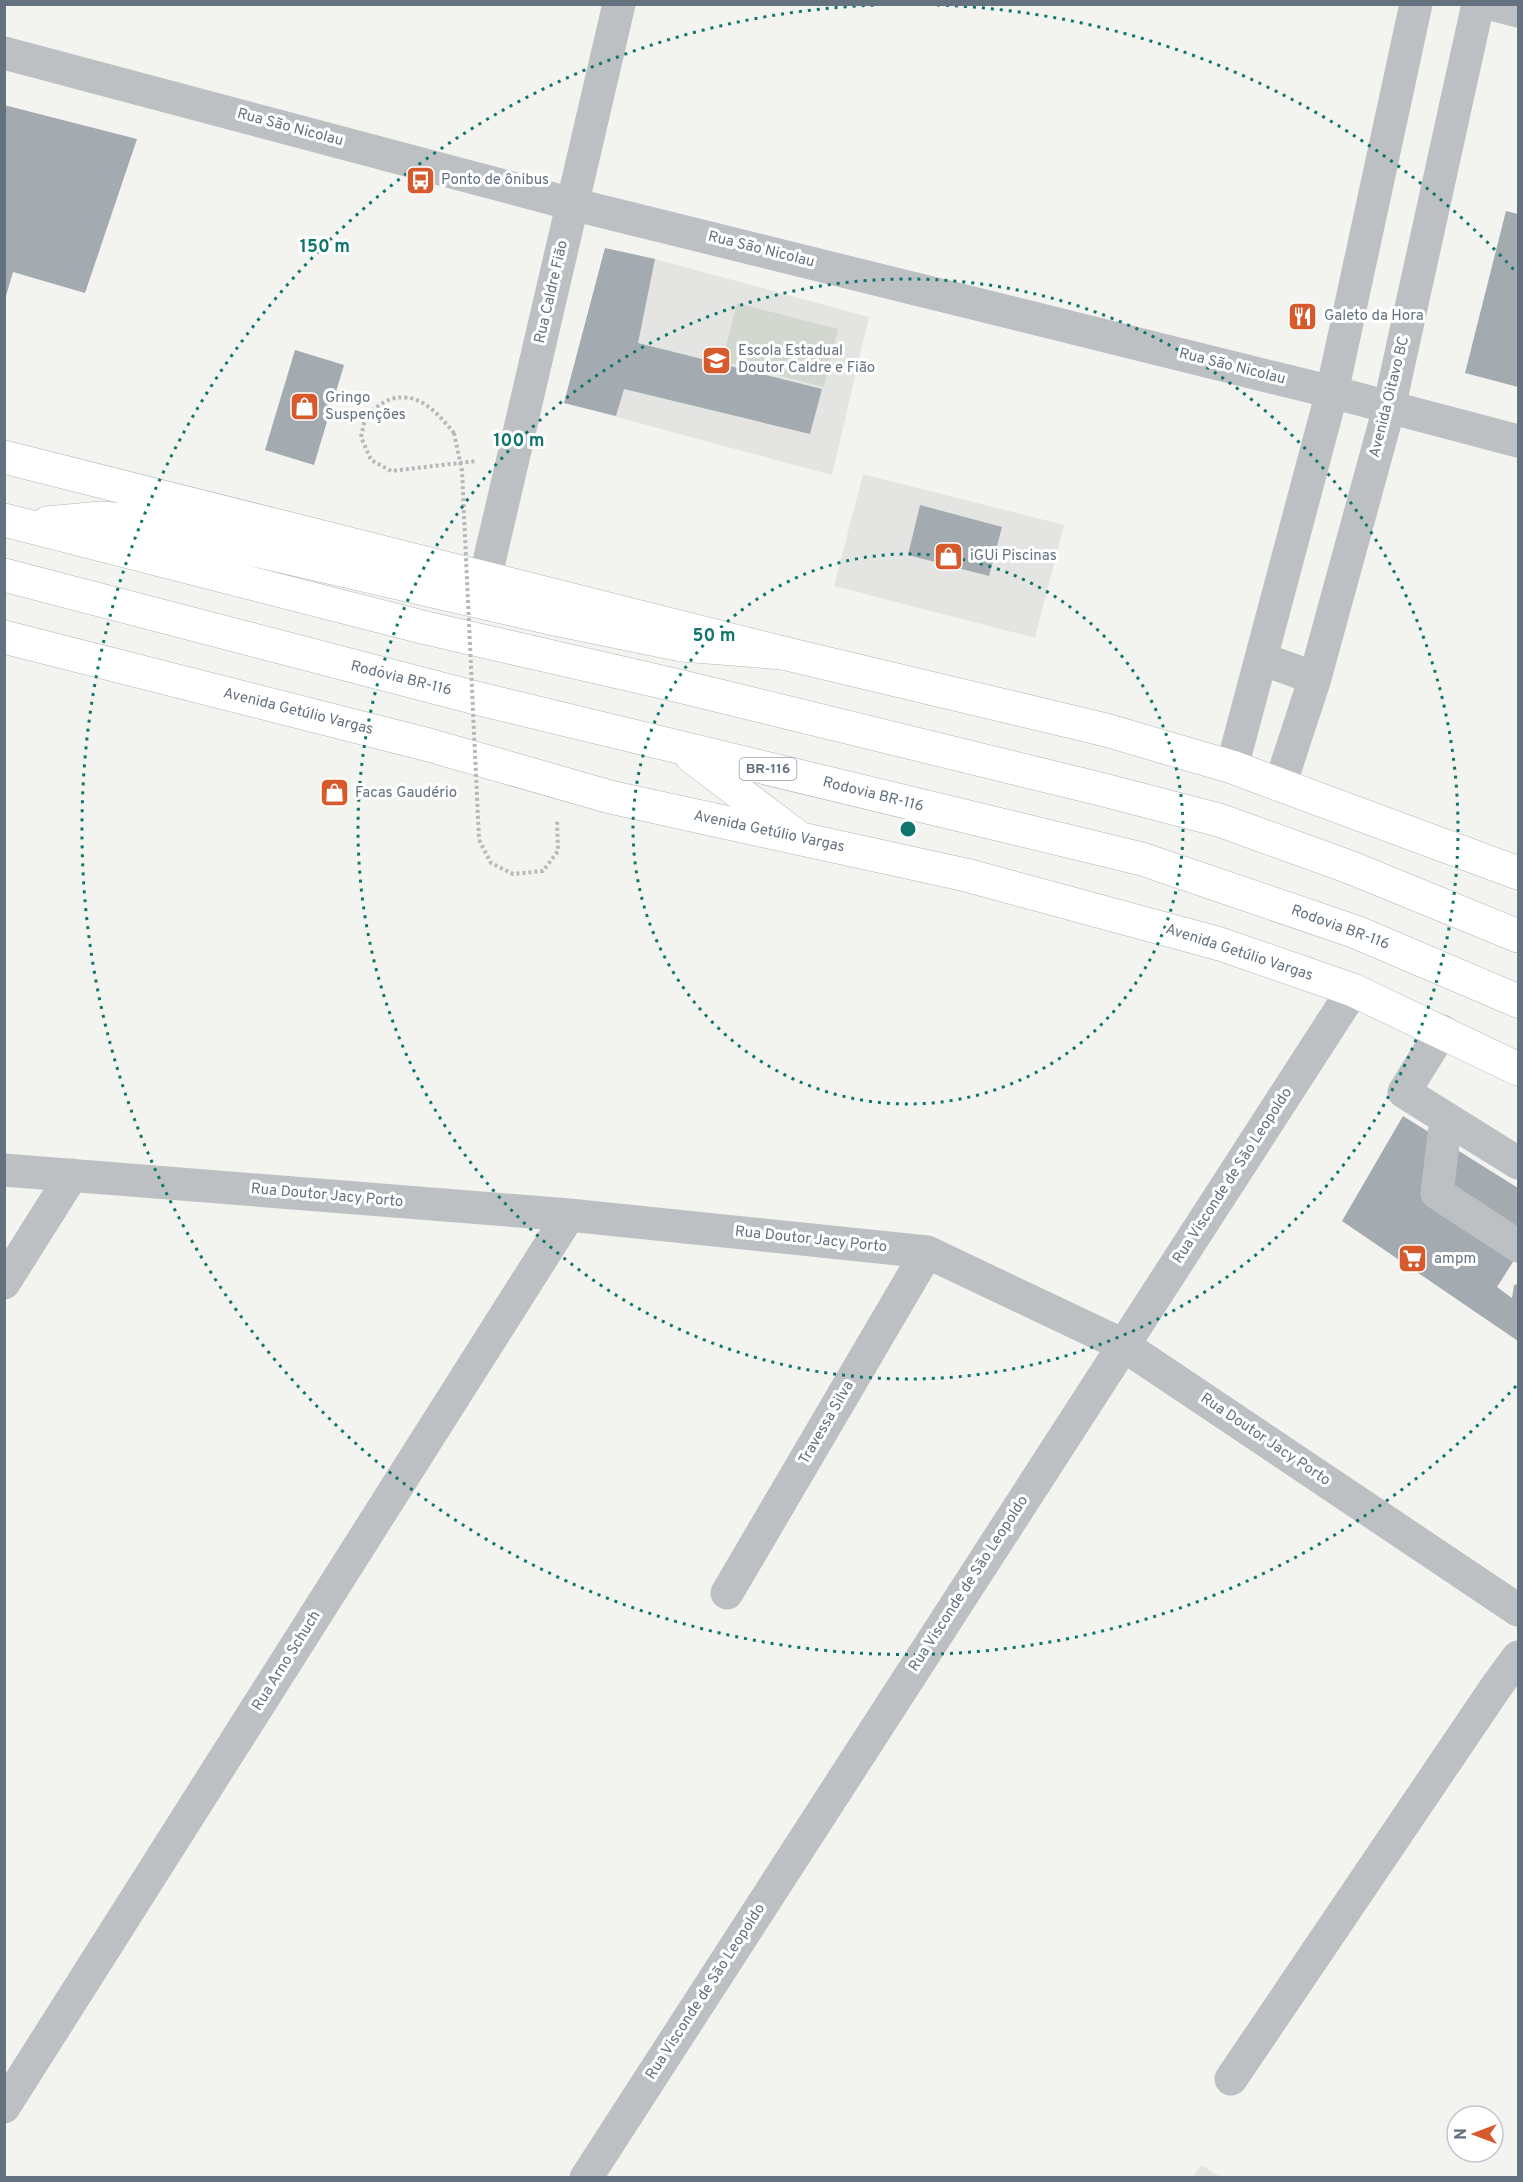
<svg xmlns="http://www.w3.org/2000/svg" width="1523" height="2182" viewBox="0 0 1523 2182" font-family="Overpass,sans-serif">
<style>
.built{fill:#e4e5e3}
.green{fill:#d2d8cf}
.building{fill:#a3aab0}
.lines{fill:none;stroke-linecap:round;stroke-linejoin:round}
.major-casing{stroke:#b0b4b7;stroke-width:34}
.highway-casing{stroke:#b1b4b7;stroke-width:34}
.path{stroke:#b6b9bb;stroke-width:4;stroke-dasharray:3 3;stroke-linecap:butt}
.minor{stroke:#bcc0c3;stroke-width:33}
.major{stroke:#fff;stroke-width:33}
.highway{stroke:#fff;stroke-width:33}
.path-bridge{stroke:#b6b9bb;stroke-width:4;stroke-dasharray:3 3;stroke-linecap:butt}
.ring{fill:none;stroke:#0f766e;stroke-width:3;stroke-dasharray:3 6}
.labels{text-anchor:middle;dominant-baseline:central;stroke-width:6;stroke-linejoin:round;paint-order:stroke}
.shield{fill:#fff;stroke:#929ca5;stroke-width:1.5}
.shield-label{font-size:14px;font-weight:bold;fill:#64727f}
.street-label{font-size:15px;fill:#64727f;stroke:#fff}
.poi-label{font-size:15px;fill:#64727f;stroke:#fff;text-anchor:start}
.centre{fill:#0f766e;stroke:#fff;stroke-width:3}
.ring-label{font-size:18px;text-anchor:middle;font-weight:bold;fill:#0f766e;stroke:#fff;stroke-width:6;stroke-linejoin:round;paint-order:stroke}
</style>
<rect width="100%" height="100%" fill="#f3f3ef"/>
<!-- built -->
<path class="built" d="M605,248L655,259L869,317L832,475L564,403Z
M863,474L1064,525L1035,638L834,586Z
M1201,2165L1221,2177H1193Z"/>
<!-- green -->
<path class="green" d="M737,303L838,329L824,387L722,361Z"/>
<!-- building -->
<path class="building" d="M4,105L137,139L85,293L13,272L4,303Z
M1506,211L1518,214V387L1465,373Z
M605,248L655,259L638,343L822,389L810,434L624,389L616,416L564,403Z
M295,350L344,365L314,465L265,450Z
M920,505L1002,527L989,576L908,555Z
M1403,1116L1518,1188V1254L1497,1287L1512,1298L1514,1285L1518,1284V1341L1342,1221Z"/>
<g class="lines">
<defs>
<path id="major" d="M4,457L783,653L1106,730L1232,767L1518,873
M4,637L429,745L610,797L966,875L1220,944L1353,990L1518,1069"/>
<path id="highway" d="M4,520L426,628L679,686L1100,789L1219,820L1352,868L1518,936
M47,523L101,518L125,520L550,618L682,645L783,653
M4,575L476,698L1142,859L1356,932L1518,1001
M691,756L799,838"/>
</defs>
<!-- major casing -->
<use href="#major" class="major-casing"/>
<!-- highway casing -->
<use href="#highway" class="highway-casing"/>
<!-- path -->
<path class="path" d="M454,433C438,414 420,391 391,399C383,402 374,409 366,414L361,437L371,460L391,471L476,461
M479,840L491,863L513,874L543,871L558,851L557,819"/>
<!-- minor -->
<path class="minor" d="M1491,4L1518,11
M4,53L572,204L1332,392L1518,441
M485,579L619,4
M1262,659L1315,678
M1232,767L1332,392L1416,4
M1280,785L1315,678L1389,408L1478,4
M1442,1031L1404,1092L1518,1163
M1446,1119L1437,1193L1518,1246
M4,1170L569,1215L927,1252L1123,1345L1518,1610
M4,1283L72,1175
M727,1593L927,1252
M1231,2079L1496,1687L1518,1657
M4,2107L569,1215
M586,2178L1353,990"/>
<!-- major -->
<use href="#major" class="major"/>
<!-- highway -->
<use href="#highway" class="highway"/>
<!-- path-bridge -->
<path class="path-bridge" d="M454,433L462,471L479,840"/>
</g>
<!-- distance rings -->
<g class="ring">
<circle cx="908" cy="829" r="275"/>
<circle cx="908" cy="829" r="550"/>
<path d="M1516 1386A825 825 0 1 1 879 5M937 5A825 825 0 0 1 1516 272"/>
</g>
<!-- icons -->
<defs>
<symbol id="bus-square" viewBox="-11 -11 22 22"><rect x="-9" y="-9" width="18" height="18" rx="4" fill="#d75a2c" stroke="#fff"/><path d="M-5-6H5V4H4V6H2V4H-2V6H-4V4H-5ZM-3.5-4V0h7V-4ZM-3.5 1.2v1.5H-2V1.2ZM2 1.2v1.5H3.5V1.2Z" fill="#fff"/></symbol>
<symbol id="restaurant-square" viewBox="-11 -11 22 22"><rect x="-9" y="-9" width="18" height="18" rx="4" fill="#d75a2c" stroke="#fff"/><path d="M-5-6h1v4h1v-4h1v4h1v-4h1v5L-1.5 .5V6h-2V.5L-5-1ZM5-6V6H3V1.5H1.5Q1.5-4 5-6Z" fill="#fff"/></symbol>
<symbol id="school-square" viewBox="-11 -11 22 22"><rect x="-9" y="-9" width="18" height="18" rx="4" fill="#d75a2c" stroke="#fff"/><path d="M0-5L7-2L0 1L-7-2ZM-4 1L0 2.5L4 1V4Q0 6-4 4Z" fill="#fff"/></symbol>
<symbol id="shop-square" viewBox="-11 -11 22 22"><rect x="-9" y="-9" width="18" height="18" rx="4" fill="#d75a2c" stroke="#fff"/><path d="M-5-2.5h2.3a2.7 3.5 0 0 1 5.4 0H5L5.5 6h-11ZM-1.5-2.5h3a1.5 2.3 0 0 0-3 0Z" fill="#fff"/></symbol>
<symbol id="supermarket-square" viewBox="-11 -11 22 22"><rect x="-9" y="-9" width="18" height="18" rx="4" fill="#d75a2c" stroke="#fff"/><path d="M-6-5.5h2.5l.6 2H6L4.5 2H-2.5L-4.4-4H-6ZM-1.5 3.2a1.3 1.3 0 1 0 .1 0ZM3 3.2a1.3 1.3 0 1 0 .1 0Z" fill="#fff"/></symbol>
</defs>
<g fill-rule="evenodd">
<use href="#bus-square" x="404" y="164" width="33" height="33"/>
<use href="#restaurant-square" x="1286" y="300" width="33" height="33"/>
<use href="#school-square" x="700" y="344" width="33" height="33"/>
<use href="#shop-square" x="288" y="390" width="33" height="33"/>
<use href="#shop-square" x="932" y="540" width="33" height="33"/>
<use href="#shop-square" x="318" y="776" width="33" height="33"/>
<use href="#supermarket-square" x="1396" y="1242" width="33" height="33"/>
</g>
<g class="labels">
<!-- shield labels -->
<rect class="shield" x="739.5" y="758" width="57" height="22" rx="4.5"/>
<g class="shield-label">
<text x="768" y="769">BR-116</text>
</g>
<!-- street labels -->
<g class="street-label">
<text transform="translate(290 128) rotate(15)">Rua São Nicolau</text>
<text transform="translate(761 250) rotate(14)">Rua São Nicolau</text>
<text transform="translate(552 292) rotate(-77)">Rua Caldre Fião</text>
<text transform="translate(1232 367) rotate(14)">Rua São Nicolau</text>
<text transform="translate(1390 397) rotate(-76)">Avenida Oitavo BC</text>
<text transform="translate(401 679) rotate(14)">Rodovia BR-116</text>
<text transform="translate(298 712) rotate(14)">Avenida Getúlio Vargas</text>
<text transform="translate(873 795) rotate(14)">Rodovia BR-116</text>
<text transform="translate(769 832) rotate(12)">Avenida Getúlio Vargas</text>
<text transform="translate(1340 928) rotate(20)">Rodovia BR-116</text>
<text transform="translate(1239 953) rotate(18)">Avenida Getúlio Vargas</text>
<text transform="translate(1233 1176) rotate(-57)">Rua Visconde de São Leopoldo</text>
<text transform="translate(327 1196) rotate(5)">Rua Doutor Jacy Porto</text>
<text transform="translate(811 1240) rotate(6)">Rua Doutor Jacy Porto</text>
<text transform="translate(827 1423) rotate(-60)">Travessa Silva</text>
<text transform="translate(1265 1440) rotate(34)">Rua Doutor Jacy Porto</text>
<text transform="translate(969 1584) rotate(-57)">Rua Visconde de São Leopoldo</text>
<text transform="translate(287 1661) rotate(-58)">Rua Arno Schuch</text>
<text transform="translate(706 1992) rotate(-57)">Rua Visconde de São Leopoldo</text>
</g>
<!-- poi labels -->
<g class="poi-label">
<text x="441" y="180">Ponto de ônibus</text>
<text x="1324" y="316">Galeto da Hora</text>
<text x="738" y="351">Escola Estadual<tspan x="738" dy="17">Doutor Caldre e Fião</tspan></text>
<text x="325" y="398">Gringo<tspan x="325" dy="17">Suspenções</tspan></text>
<text x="970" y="556">iGUi Piscinas</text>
<text x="355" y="793">Facas Gaudério</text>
<text x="1434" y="1259">ampm</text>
</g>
</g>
<circle cx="908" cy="829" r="9" class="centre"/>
<g class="ring-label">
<text x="325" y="252">150 m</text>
<text x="519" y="446">100 m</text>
<text x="714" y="641">50 m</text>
</g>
<!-- border -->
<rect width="1523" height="2182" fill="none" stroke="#64727f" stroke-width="12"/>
<!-- north arrow -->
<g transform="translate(1475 2134) rotate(270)"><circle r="28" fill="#ffffff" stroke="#c1c7cc" stroke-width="1.5"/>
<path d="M0-4.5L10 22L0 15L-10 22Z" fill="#d75a2c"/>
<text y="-9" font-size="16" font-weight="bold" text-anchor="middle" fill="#64727f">N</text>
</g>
</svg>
